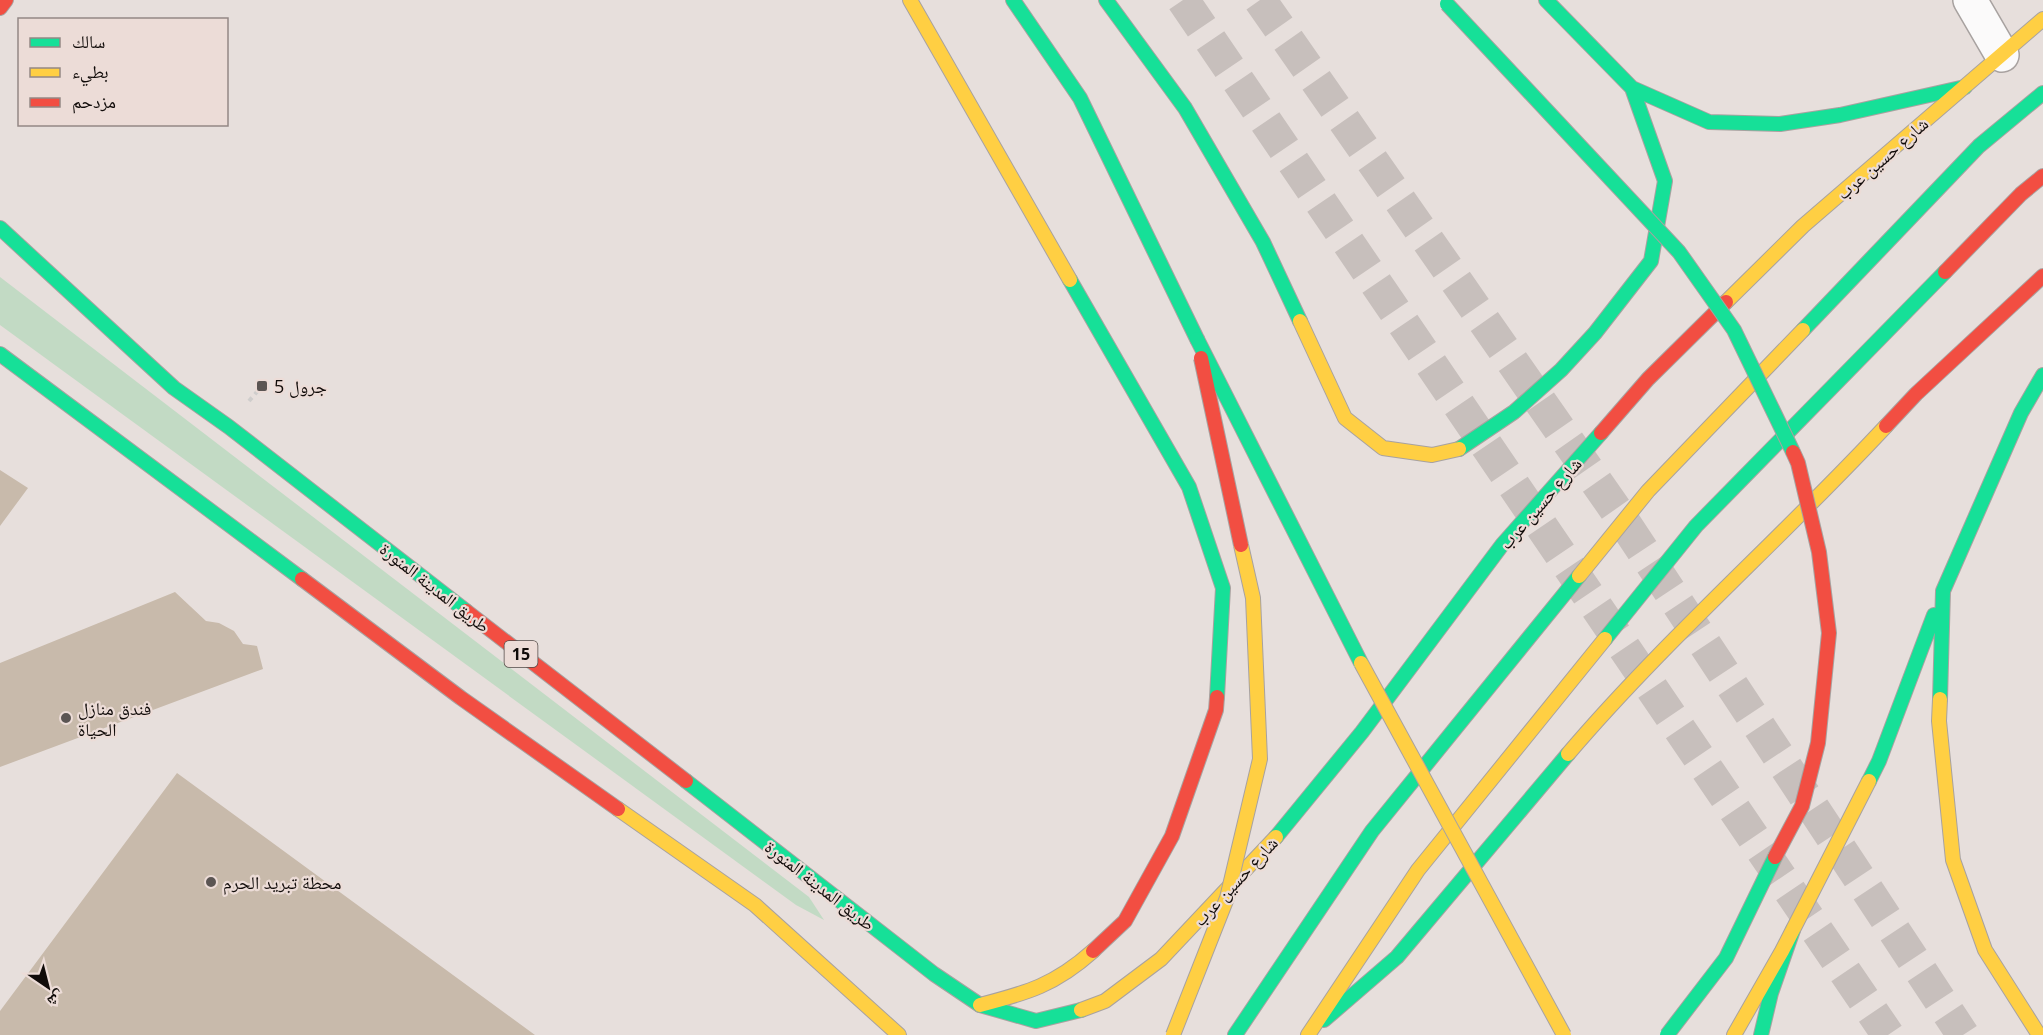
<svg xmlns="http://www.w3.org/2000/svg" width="2043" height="1035" viewBox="0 0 2043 1035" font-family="'Open Sans','Noto Naskh Arabic',sans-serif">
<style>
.green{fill:#c2dac4}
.building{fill:#c8baab}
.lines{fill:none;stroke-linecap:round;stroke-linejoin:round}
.highway-tunnel{stroke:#c7bfbc;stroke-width:33;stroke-dasharray:33 16;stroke-linecap:butt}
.street-casing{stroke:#a8a2a0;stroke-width:36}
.fast-casing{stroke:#a8a2a0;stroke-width:16}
.slow-casing{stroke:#a8a2a0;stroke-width:16}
.jam-casing{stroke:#a8a2a0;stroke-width:16}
.path{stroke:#cfcdcc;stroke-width:4;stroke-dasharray:4.5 4.5;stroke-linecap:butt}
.street{stroke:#fbfafa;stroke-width:33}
.fast{stroke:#16e098;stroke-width:14}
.slow{stroke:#ffcf43;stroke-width:14}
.jam{stroke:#f24e42;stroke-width:14}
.fast-bridge-casing{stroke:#a8a2a0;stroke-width:16;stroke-linecap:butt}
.slow-bridge-casing{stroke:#a8a2a0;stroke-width:16;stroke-linecap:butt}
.jam-bridge-casing{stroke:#a8a2a0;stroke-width:16;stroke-linecap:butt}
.fast-bridge{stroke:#16e098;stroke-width:14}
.slow-bridge{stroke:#ffcf43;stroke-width:14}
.jam-bridge{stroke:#f24e42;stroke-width:14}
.poi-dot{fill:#5b5553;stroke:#ecdcd7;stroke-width:2}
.labels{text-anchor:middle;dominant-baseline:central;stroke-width:4.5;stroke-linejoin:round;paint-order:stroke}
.shield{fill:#ecdcd7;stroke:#524a47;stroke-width:1.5}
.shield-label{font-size:16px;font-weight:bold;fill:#100b09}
.street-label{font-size:18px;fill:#100b09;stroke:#ecdcd7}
.poi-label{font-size:18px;fill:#100b09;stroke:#ecdcd7;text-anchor:start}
</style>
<rect width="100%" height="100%" fill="#e7dfdc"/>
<!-- green -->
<path class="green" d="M0,277L809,897L824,920L796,905L0,325Z"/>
<!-- building -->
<path class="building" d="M0,470L28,488L0,526Z
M175,592L206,621L219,623L234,631L243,644L257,646L263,669L0,767V663Z
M177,773L535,1035H0V1011Z"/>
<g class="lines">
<!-- highway-tunnel -->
<path class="highway-tunnel" d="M1183,0L1888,1035
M1260,0L1618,513L1963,1035"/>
<defs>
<path id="street" d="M1970,0L2002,55"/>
<path id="fast" d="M1013,0L1080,98L1197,339
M1106,0L1185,108L1263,242L1300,321
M1546,0L1632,88L1709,122L1780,124L1840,115L1965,87
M0,228L174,388L229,427L466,611
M1070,280L1189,487L1223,588L1217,697
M1803,330L1979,146L2043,93
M0,354L302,579
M1459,449L1514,412L1561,370L1595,333L1651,261L1665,181L1632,88
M1605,639L1696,526L1945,272
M1940,699L1943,591L2021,413L2043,375
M686,781L934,974L980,1005L1036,1021L1081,1010
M1869,781L1879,761L1934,615
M1276,837L1362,732L1502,545L1601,433
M1324,1020L1397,957L1568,754
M1235,1035L1372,831L1579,576
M1761,1035L1771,993L1793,930"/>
<path id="slow" d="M910,0L1070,280
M1726,302L1803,226L2043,19
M1300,321L1345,418L1383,448L1432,455L1459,449
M1579,576L1648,491L1803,330
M1940,699L1939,721L1953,860L1985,950L2039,1035
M1568,754C1667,638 1782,538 1886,426
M618,809L755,905L899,1035
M980,1005C1027,993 1055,985 1093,951
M1081,1010L1105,1001L1161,959L1276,837
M1308,1035L1418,870L1605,639
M1734,1035L1782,951L1869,781"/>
<path id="jam" d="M0,8L6,0
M1945,272L2021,194L2043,176
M1886,426L1916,394L2043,276
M1601,433L1648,379L1726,302
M302,579L461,698L618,809
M466,611L686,781
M1093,951L1125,921L1172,836L1216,710L1217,697"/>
</defs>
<!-- street casing -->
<use href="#street" class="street-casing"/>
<!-- fast casing -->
<use href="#fast" class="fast-casing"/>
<!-- slow casing -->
<use href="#slow" class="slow-casing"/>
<!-- jam casing -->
<use href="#jam" class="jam-casing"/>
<!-- path -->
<path class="path" d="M249,401L262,386"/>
<!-- street -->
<use href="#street" class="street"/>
<!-- fast -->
<use href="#fast" class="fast"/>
<!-- slow -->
<use href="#slow" class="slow"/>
<!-- jam -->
<use href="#jam" class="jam"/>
<defs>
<path id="fast-bridge" d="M1447,4L1679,252L1734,330L1793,452
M1197,339L1361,663
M1667,1035L1726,958L1775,857"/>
<path id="slow-bridge" d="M1361,663L1564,1035
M1173,1035L1227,898L1260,759L1253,598L1241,545"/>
<path id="jam-bridge" d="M1201,358L1241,545
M1775,857L1802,806L1818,743L1829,633L1819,552L1798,463L1793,452"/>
</defs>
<!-- fast-bridge casing -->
<use href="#fast-bridge" class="fast-bridge-casing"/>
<!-- slow-bridge casing -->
<use href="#slow-bridge" class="slow-bridge-casing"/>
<!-- jam-bridge casing -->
<use href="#jam-bridge" class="jam-bridge-casing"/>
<!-- fast-bridge -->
<use href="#fast-bridge" class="fast-bridge"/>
<!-- slow-bridge -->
<use href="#slow-bridge" class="slow-bridge"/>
<!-- jam-bridge -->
<use href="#jam-bridge" class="jam-bridge"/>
</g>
<!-- markers -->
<g class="poi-dot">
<rect x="256" y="380" width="12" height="12" rx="3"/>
<circle cx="66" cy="718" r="6"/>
<circle cx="211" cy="882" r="6"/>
</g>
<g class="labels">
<!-- shield labels -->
<rect class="shield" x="504.5" y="641" width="33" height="26" rx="4.5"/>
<g class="shield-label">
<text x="521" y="654">15</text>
</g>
<!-- street labels -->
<g class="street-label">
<text transform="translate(1882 158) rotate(-41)">شارع حسين عرب</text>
<text transform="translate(1540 503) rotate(-49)">شارع حسين عرب</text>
<text transform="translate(435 587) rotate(38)">طريق المدينة المنورة</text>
<text transform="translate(1235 881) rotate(-47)">شارع حسين عرب</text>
<text transform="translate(820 885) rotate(38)">طريق المدينة المنورة</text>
</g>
<!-- poi labels -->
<g class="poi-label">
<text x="274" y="386">جرول 5</text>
<text x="78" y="708">فندق منازل<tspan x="78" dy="21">الحياة</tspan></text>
<text x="223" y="882">محطة تبريد الحرم</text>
</g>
</g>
<!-- legend -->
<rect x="18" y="18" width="210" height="108" fill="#ecdcd7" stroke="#948885" stroke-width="1.5"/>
<rect x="30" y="38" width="30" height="9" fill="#16e098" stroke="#948885" stroke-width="1.5"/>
<text x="72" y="48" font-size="18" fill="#100b09">سالك</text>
<rect x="30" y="68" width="30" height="9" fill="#ffcf43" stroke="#948885" stroke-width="1.5"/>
<text x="72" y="78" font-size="18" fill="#100b09">بطيء</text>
<rect x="30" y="98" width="30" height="9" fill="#f24e42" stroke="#948885" stroke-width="1.5"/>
<text x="72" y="108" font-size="18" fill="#100b09">مزدحم</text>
<!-- north arrow -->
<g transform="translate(48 987) rotate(145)" stroke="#ecdcd7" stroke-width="4.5" paint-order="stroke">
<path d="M0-4.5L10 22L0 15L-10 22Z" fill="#100b09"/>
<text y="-9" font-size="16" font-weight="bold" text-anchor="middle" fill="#100b09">ش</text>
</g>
</svg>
